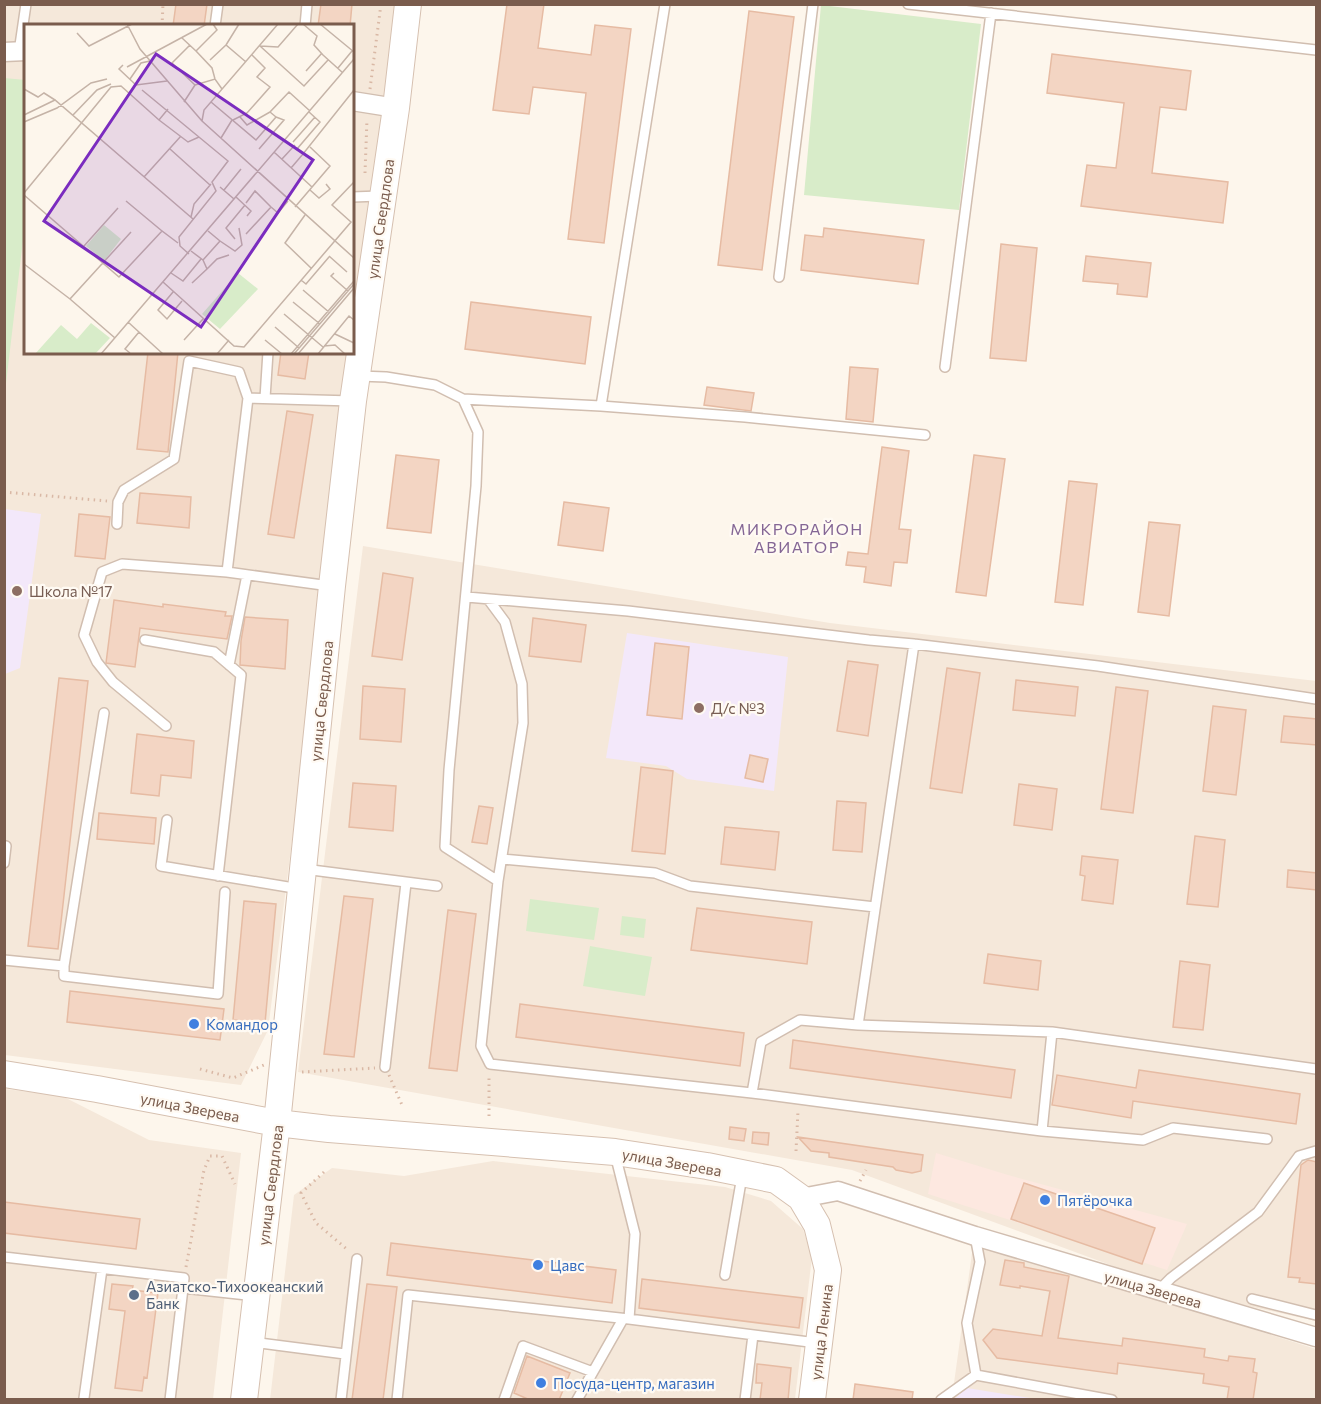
<svg xmlns="http://www.w3.org/2000/svg" width="1321" height="1404" viewBox="0 0 1321 1404" font-family="Commissioner,sans-serif">
<style>
.residential{fill:#f5e8da;fill-rule:evenodd}
.commercial{fill:#fde8e0}
.education{fill:#f3e8fa}
.green{fill:#d8ecc9}
.building{fill:#f3d5c3;stroke:#e6bba3;stroke-width:1.5}
.lines{fill:none;stroke-linecap:round;stroke-linejoin:round}
.lane-casing{stroke:#d1beb0;stroke-width:12}
.street-casing{stroke:#d1beb0;stroke-width:21}
.secondary-casing{stroke:#d6c0b0;stroke-width:28}
.path{stroke:#d9b8a5;stroke-width:3;stroke-dasharray:1.5 4.5;stroke-linecap:butt}
.lane{stroke:#fff;stroke-width:9}
.street{stroke:#fff;stroke-width:18}
.secondary{stroke:#fff;stroke-width:26}
.education-dot{fill:#8d6e63;stroke:#fffaf3;stroke-width:2}
.shop-dot{fill:#3f7fe0;stroke:#fffaf3;stroke-width:2}
.service-dot{fill:#5c6f8a;stroke:#fffaf3;stroke-width:2}
.labels{text-anchor:middle;dominant-baseline:central;stroke-width:4.5;stroke-linejoin:round;paint-order:stroke}
.street-label{font-size:15px;fill:#7a5c4d;stroke:#fffaf3}
.education-label{font-size:15px;fill:#785e54;stroke:#fffaf3;text-anchor:start}
.shop-label{font-size:15px;fill:#366cbe;stroke:#fffaf3;text-anchor:start}
.service-label{font-size:15px;fill:#4e5e75;stroke:#fffaf3;text-anchor:start}
.neighbourhood-label{font-size:16px;letter-spacing:1.5px;fill:#846695;stroke:#fffaf3}
.inset-road{fill:none;stroke:#c5b3a7;stroke-width:1.5}
.view{fill:#7b2cbf;fill-opacity:0.15;stroke:#7b2cbf;stroke-width:3}
.inset-edge{fill:none;stroke:#7a5c4d;stroke-width:3}
</style>
<rect width="100%" height="100%" fill="#fdf6ec"/>
<!-- residential -->
<path class="residential" d="M5,5H398L268,1030L241,1085L5,1055ZM26,26H352V352H26Z
M363,546L830,623L1316,681V1321L1181,1291L852,1170L298,1072Z
M5,1089L62,1096L149,1140L241,1153L213,1399L5,1400Z
M493,1161L725,1187L771,1201L803,1229L812,1257L795,1399L270,1400L294,1195L332,1168L404,1176Z
M973,1246L1078,1274L1316,1349V1399L944,1400L954,1383Z"/>
<!-- commercial -->
<path class="commercial" d="M936,1153L1008,1175L1187,1224L1167,1270L928,1194Z"/>
<!-- education -->
<path class="education" d="M5,509L41,514L20,668L5,674Z
M627,633L788,657L774,791L687,779L666,766L606,758Z
M967,1388L1036,1399H954Z"/>
<!-- green -->
<path class="green" d="M821,5L981,24L959,210L804,195Z
M4,78L26,80L25,223L5,392Z
M530,899L599,908L594,940L526,931Z
M622,916L646,919L644,938L620,935Z
M590,946L652,957L645,996L583,986Z"/>
<!-- building -->
<path class="building" d="M176,4H207L204,26H173Z
M321,4H352L350,26H318Z
M507,4H544L538,48L591,55L595,25L631,29L604,243L568,239L586,93L533,87L529,114L493,110Z
M749,11L794,17L762,270L718,265Z
M1052,54L1191,71L1186,110L1160,107L1152,173L1228,182L1223,223L1081,206L1087,165L1116,168L1124,103L1047,93Z
M824,228L924,240L918,284L801,270L805,235L823,237Z
M1001,244L1037,248L1026,361L990,358Z
M1086,256L1151,263L1147,297L1117,294L1118,284L1083,281Z
M471,302L591,317L585,364L465,349Z
M148,352H178L168,452L137,449Z
M281,352H309L305,379L278,375Z
M850,367L878,369L873,422L846,419Z
M707,387L754,393L751,411L704,405Z
M287,411L313,415L294,538L268,534Z
M882,447L909,451L899,529L911,530L907,563L894,562L891,586L864,582L866,567L846,565L848,552L868,554Z
M396,455L439,460L431,533L387,528Z
M974,455L1005,459L986,596L956,592Z
M1069,481L1097,484L1083,605L1055,602Z
M140,493L191,497L189,528L137,523Z
M564,502L609,508L603,551L558,545Z
M79,514L110,517L105,559L75,556Z
M1149,522L1180,525L1169,616L1138,612Z
M383,573L413,578L402,660L372,656Z
M114,600L163,607V604L226,612L225,616H232L227,639L140,628L135,667L106,663Z
M245,617L288,620L285,669L240,665L241,641Z
M533,618L586,625L581,662L529,656Z
M655,643L689,647L682,719L647,715Z
M848,661L878,665L868,736L837,731Z
M947,668L980,673L962,793L930,788Z
M59,678L88,681L58,949L28,946Z
M1016,680L1078,687L1075,716L1013,710Z
M363,686L405,689L401,742L360,739Z
M1116,687L1148,691L1133,813L1101,809Z
M1213,706L1246,710L1236,795L1203,791Z
M1284,716L1317,719V745L1281,742Z
M137,734L194,741L191,778L161,775L159,796L131,793Z
M750,755L768,759L763,782L745,778Z
M641,767L673,771L665,854L632,851Z
M353,783L396,786L393,831L349,827Z
M1019,784L1057,789L1052,830L1014,825Z
M837,801L866,803L862,852L833,850Z
M479,806L493,808L487,844L472,842Z
M99,813L156,818L154,844L97,839Z
M725,827L779,832L775,870L721,864Z
M1195,836L1225,840L1218,907L1187,904Z
M1082,856L1118,860L1113,904L1082,900L1085,876L1080,875Z
M1288,870L1317,873V890L1287,887Z
M344,896L373,899L354,1057L324,1054Z
M244,901L276,904L265,1023L233,1020Z
M697,908L812,922L807,964L691,950Z
M448,910L476,914L457,1071L429,1068Z
M988,954L1041,961L1038,990L984,983Z
M1180,961L1210,965L1203,1030L1173,1027Z
M70,991L224,1009L220,1040L67,1022Z
M520,1004L744,1033L740,1066L516,1037Z
M793,1040L1015,1070L1011,1098L790,1068Z
M1139,1070L1300,1094L1296,1124L1133,1101L1131,1118L1052,1105L1057,1075L1136,1088Z
M730,1127L746,1129L744,1141L729,1139Z
M753,1132L769,1133L768,1145L752,1143Z
M798,1137L923,1155L921,1171L912,1173L896,1170L893,1167L829,1157V1153L811,1151Z
M1308,1160L1317,1162V1284L1299,1282L1300,1278L1288,1277L1301,1165Z
M1024,1183L1155,1228L1142,1264L1011,1219Z
M4,1202L140,1219L136,1249L4,1233Z
M391,1243L616,1270L612,1303L387,1275Z
M1005,1260L1024,1263V1267L1069,1276L1058,1338L1122,1346L1123,1338L1205,1349L1204,1357L1228,1361L1229,1356L1255,1359L1253,1372L1257,1373L1253,1400H1227L1229,1387L1203,1383L1204,1374L1118,1363L1117,1374L997,1358L983,1340L993,1329L1042,1336L1050,1291L1020,1286V1288L1000,1285Z
M642,1279L803,1298L799,1328L639,1308Z
M112,1284L133,1286L132,1290L158,1293L147,1378L144,1377L142,1391L115,1388L125,1311L109,1309Z
M367,1284L397,1287L383,1400H352Z
M527,1356L570,1373L559,1400H530L514,1393Z
M757,1364L791,1368L788,1400H760L762,1383H756Z
M855,1384L913,1392L912,1400H853Z"/>
<g class="lines">
<defs>
<path id="lane" d="M908,4L1316,50
M215,26L218,4
M305,26L307,4
M19,52L26,4
M352,197L380,196
M779,277L813,4
M945,367L991,13
M359,376L386,377L435,385L463,399L478,432L476,486L449,770L445,847L498,881L481,1046L490,1064L752,1093L1042,1131L1143,1140L1173,1128L1267,1139
M265,398L268,352
M463,399L601,406L665,4
M601,406L745,417L925,435
M117,524L118,502L124,490L174,459L189,361L239,372L248,398
M330,586L227,572L248,398L352,401
M467,597L628,611L869,640L914,644L1098,666L1316,699
M488,599L505,622L522,684L523,723L498,881
M145,640L214,652L241,675L218,876
M229,665L247,575
M166,726L113,682L97,662L84,635L102,572L122,564L227,572
M167,820L161,866L300,889
M502,859L655,873L690,886L875,907
M4,863L6,846
M304,869L437,886
M4,960L64,966L104,713
M64,966V976L218,994L225,892
M858,1025L914,644
M385,1067L406,883
M752,1093L761,1042L800,1020L858,1025L1052,1032
M1042,1131L1052,1032L1316,1069
M615,1154L635,1234L629,1319
M975,1236L980,1262L967,1323L976,1375L1112,1400
M4,1257L184,1278L183,1288L256,1296
M725,1275L742,1176
M1159,1290L1171,1278L1258,1212L1299,1156L1316,1151
M1252,1299L1316,1315
M252,1342L345,1354
M84,1398L102,1269
M170,1400L183,1288
M341,1400L357,1259
M397,1400L408,1295L629,1319L817,1343
M504,1400L523,1346L593,1372
M577,1400L623,1319
M745,1400L753,1335
M941,1400L976,1375"/>
<path id="street" d="M4,52L26,51
M352,101L396,108
M801,1198L838,1191L975,1236L1316,1337"/>
<path id="secondary" d="M4,1074L97,1089L277,1123L329,1129L615,1152L707,1166L776,1180L801,1198L817,1225L828,1270L812,1400
M244,1400L277,1123L332,586L353,401L396,108L408,4"/>
</defs>
<!-- lane casing -->
<use href="#lane" class="lane-casing"/>
<!-- street casing -->
<use href="#street" class="street-casing"/>
<!-- secondary casing -->
<use href="#secondary" class="secondary-casing"/>
<!-- path -->
<path class="path" d="M162,26L163,4
M370,89L381,4
M365,173L367,119
M4,492L107,501
M200,1069L233,1078L264,1065
M302,1072L375,1068
M389,1075L402,1105
M489,1116V1076
M796,1151L798,1111
M324,1172L301,1193L316,1223L349,1251
M860,1181L866,1170
M186,1267L204,1170L210,1156H222L235,1184"/>
<!-- lane -->
<use href="#lane" class="lane"/>
<!-- street -->
<use href="#street" class="street"/>
<!-- secondary -->
<use href="#secondary" class="secondary"/>
</g>
<!-- markers -->
<g class="education-dot">
<circle cx="17" cy="591" r="6"/>
<circle cx="699" cy="708" r="6"/>
</g>
<g class="shop-dot">
<circle cx="194" cy="1024" r="6"/>
<circle cx="1045" cy="1200" r="6"/>
<circle cx="538" cy="1265" r="6"/>
<circle cx="541" cy="1383" r="6"/>
</g>
<circle class="service-dot" cx="134" cy="1295" r="6"/>
<g class="labels">
<!-- street labels -->
<g class="street-label">
<text transform="translate(380 219) rotate(-82)">улица Свердлова</text>
<text transform="translate(321 701) rotate(-84)">улица Свердлова</text>
<text transform="translate(190 1107) rotate(11)">улица Зверева</text>
<text transform="translate(672 1162) rotate(10)">улица Зверева</text>
<text transform="translate(270 1185) rotate(-83)">улица Свердлова</text>
<text transform="translate(1153 1289) rotate(16)">улица Зверева</text>
<text transform="translate(821 1332) rotate(-83)">улица Ленина</text>
</g>
<!-- education labels -->
<g class="education-label">
<text x="29" y="591">Школа №17</text>
<text x="711" y="708">Д/с №3</text>
</g>
<!-- shop labels -->
<g class="shop-label">
<text x="206" y="1024">Командор</text>
<text x="1057" y="1200">Пятёрочка</text>
<text x="550" y="1265">Цавс</text>
<text x="553" y="1383">Посуда-центр, магазин</text>
</g>
<!-- service labels -->
<g class="service-label">
<text x="146" y="1286">Азиатско-Тихоокеанский<tspan x="146" dy="17">Банк</tspan></text>
</g>
<!-- neighbourhood labels -->
<g class="neighbourhood-label">
<text x="797" y="528">МИКРОРАЙОН<tspan x="797" dy="18">АВИАТОР</tspan></text>
</g>
</g>
<!-- overview -->
<g transform="translate(24 24)">
<rect width="330" height="330" fill="#fdf6ec"/>
<path d="M80,201L97,215L80,237L62,222ZM214,249L234,265L196,305L178,290ZM67,299L86,314L71,330H11L37,301L53,315Z" fill="#d8ecc9"/>
<path class="inset-road" d="M103,0L116,25L178,97M254,0L180,86L178,97L330,234M279,0L293,12L290,21L299,31L319,49M296,0L330,28M53,9L65,22L108,0M158,14L172,27L193,6L189,0M202,21L215,0M236,22L280,62L304,36M236,22L254,23L274,0M172,27L188,44L191,55M186,36L202,21L222,38M99,41L95,45L112,61L143,57M103,43L183,0M314,44L328,27M282,47L298,29M106,55L117,39L126,37M171,61L191,55L198,65M0,65L14,73L20,69L31,76M118,66L204,137L188,158L192,167L155,213L156,222L165,230M160,78L171,61L148,39L166,21M187,78L232,116L252,93L246,88L265,68L286,87M285,88L296,98L273,125L279,130L330,66M0,91L31,76L169,195M49,91L73,66L87,60M216,93L223,101L246,88M135,96L164,118L175,113M209,96L223,89L246,63L233,53L241,44L228,31M0,98L33,84L67,59L83,55M197,114L208,96M269,118L291,93M146,125L186,161M235,125L260,96L252,93M250,128L288,163M258,135L271,121M267,144L279,130M120,153L157,112M196,163L210,175M200,166L217,145M286,166L295,174L306,165L302,160M0,169L87,63L97,62L135,96L144,85M0,171L95,253L138,207L154,219M212,173L227,187L223,192M102,177L138,207M222,179L231,167L247,183M271,183L306,142L286,123M281,191L261,219L287,244M167,193L170,180L187,160M222,210L247,183L254,189L264,177M211,215L202,204L221,181M196,217L211,227L218,221L215,204M60,222L94,184M167,227L179,236L196,217L184,207M305,232L323,248M179,236L183,245L193,235L205,231M0,240L46,275M147,249L159,257L177,235M310,249L307,252L324,267M277,256L282,260L305,233M139,258L210,322L220,323L327,198L308,181L330,158M168,259L183,245M279,266L306,289M149,268L134,286L143,295L158,277M269,278L296,300M260,290L299,323M104,298L139,330M251,303L275,324M311,310L330,319M91,314L46,275L107,208M160,316L179,295M241,316L258,330M300,322L311,321L321,330M106,329L101,325L115,308M77,330L330,35M193,330L205,316M267,330L330,257M270,330L330,260M274,330L330,264M294,330L325,292L330,296"/>
<path class="view" d="M132,30L289,136L177,303L20,197Z"/>
<rect width="330" height="330" class="inset-edge"/>
</g>
<!-- border -->
<rect width="1321" height="1404" fill="none" stroke="#7a5c4d" stroke-width="12"/>
</svg>
